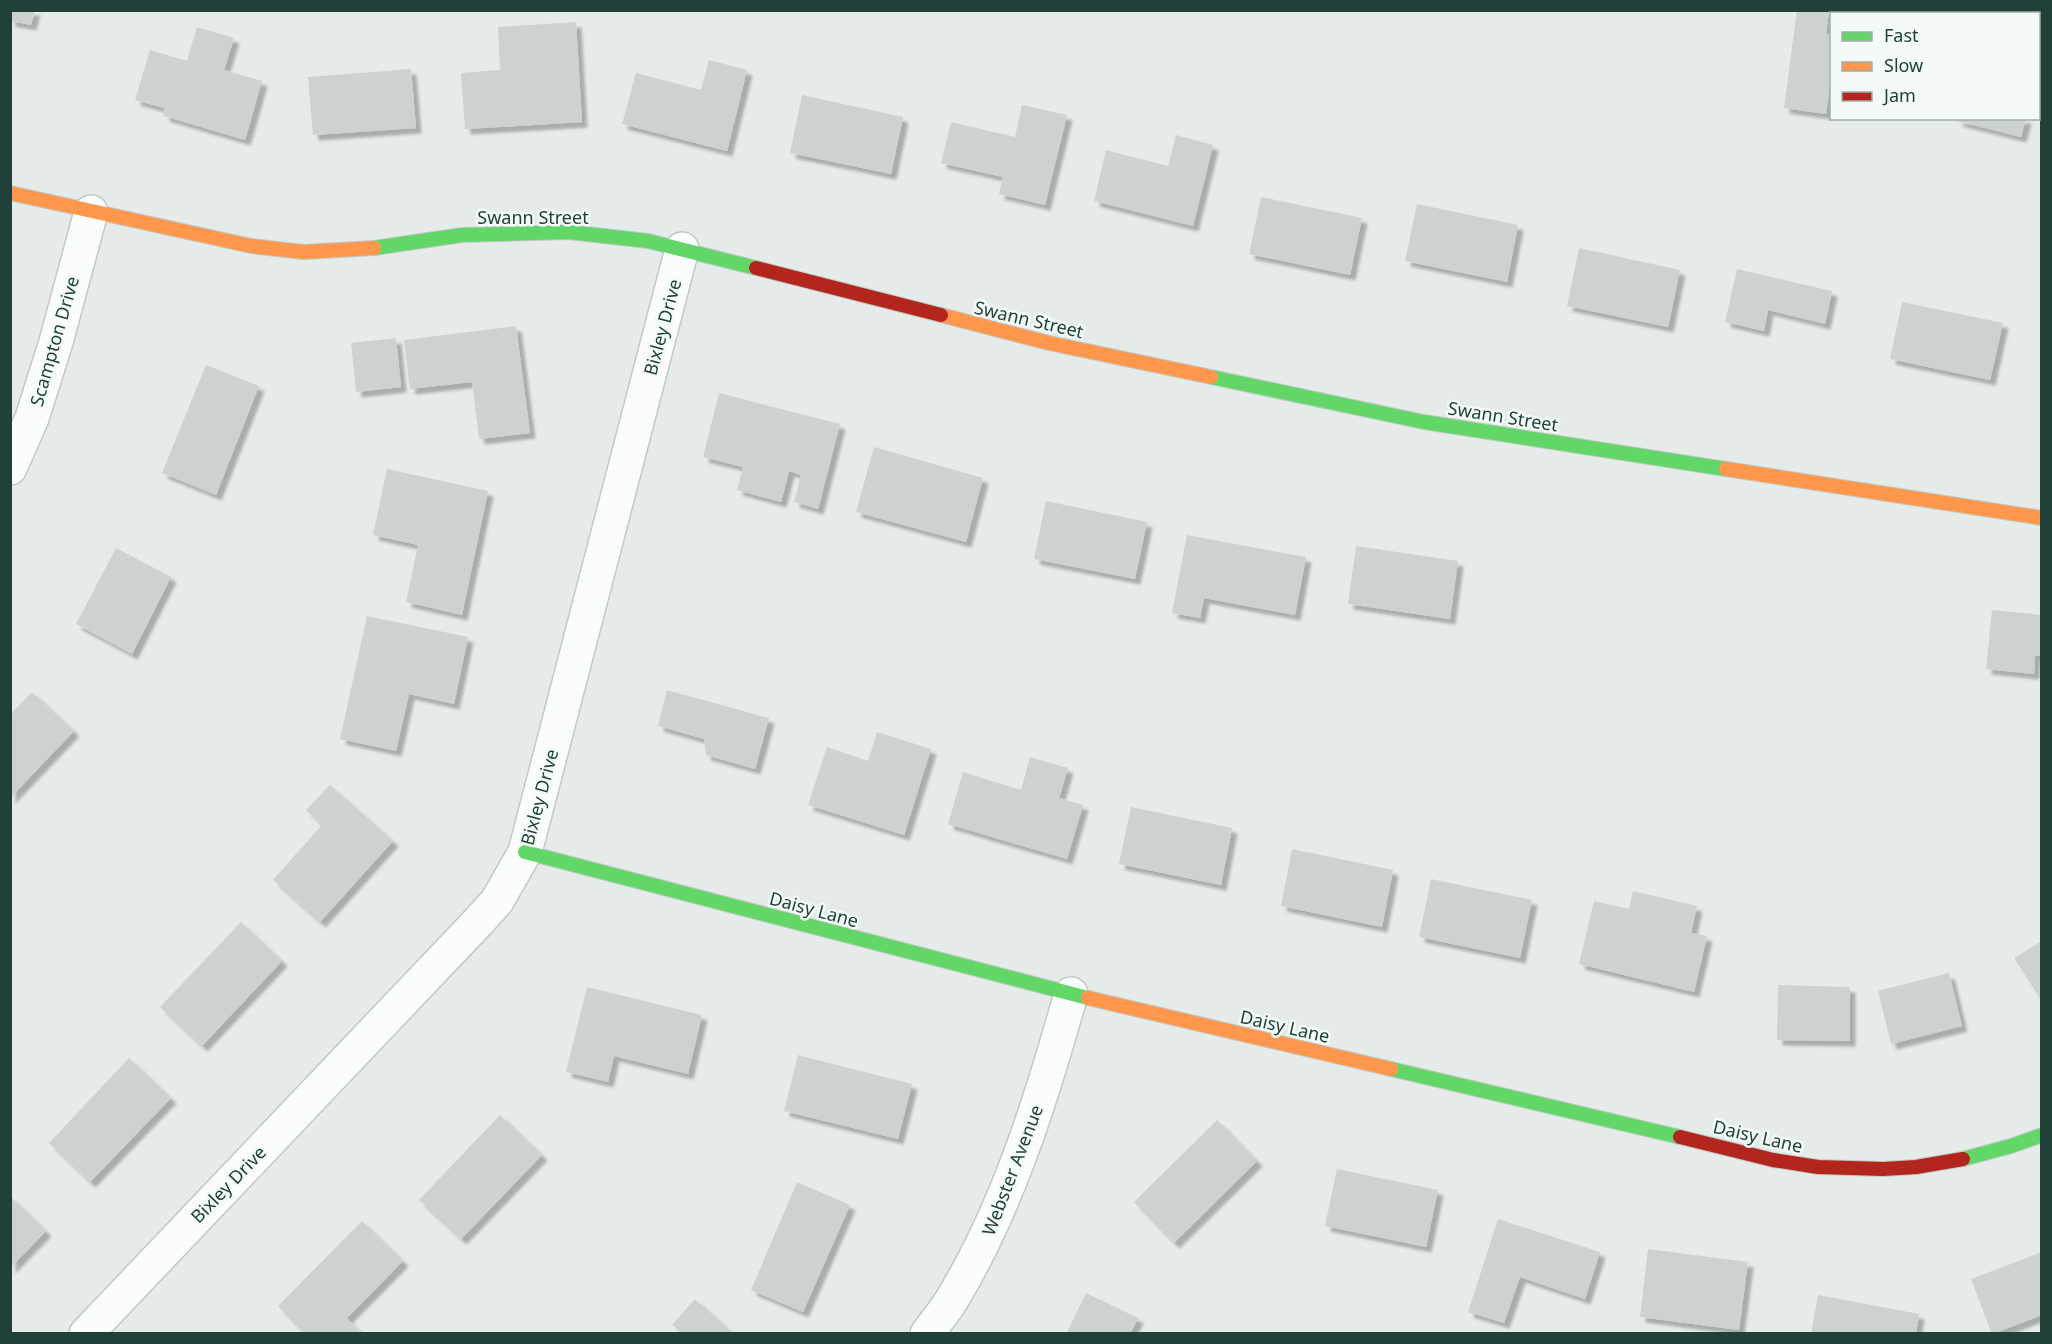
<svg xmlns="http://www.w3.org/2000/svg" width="2052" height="1344" viewBox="0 0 2052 1344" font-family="'Noto Sans',sans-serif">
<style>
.building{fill:#ccd2d0;filter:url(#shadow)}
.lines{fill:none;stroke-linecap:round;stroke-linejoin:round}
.street-casing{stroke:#c2c8c5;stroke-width:36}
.fast-casing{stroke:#c0c9c6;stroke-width:16}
.slow-casing{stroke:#c0c9c6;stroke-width:16}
.jam-casing{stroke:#c0c9c6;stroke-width:16}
.street{stroke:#fbfcfc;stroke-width:33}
.fast{stroke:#63d668;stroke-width:14}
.slow{stroke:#ff974d;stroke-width:14}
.jam{stroke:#b3261e;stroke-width:14}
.labels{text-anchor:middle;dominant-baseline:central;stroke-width:5;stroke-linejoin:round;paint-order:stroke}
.street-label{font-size:18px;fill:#21403a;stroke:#f3faf7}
</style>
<defs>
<filter id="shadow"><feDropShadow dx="5.5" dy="5.5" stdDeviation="1.5" flood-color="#0004"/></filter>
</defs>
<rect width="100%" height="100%" fill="#e5ebe8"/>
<!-- building -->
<path class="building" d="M10,10H35L31,25L10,21Z
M1797,10H1829L1826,34L1832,35V84H1830L1826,114L1784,108Z
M576,22L582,122L465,129L461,73L500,70L498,27Z
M197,27L234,38L224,70L262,81L245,140L164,116V108L135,100L150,50L187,61Z
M709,60L747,70L727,151L622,124L636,73L701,90Z
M411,69L416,128L313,135L308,77Z
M802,95L903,117L891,174L790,153Z
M1022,105L1067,115L1045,205L999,194L1003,177L941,163L951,122L1015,137Z
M1958,118H2026L2021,137L1957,121Z
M1176,135L1213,145L1193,226L1094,201L1106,150L1168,166Z
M1261,197L1362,218L1350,275L1249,254Z
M1417,204L1518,225L1507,282L1405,261Z
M1579,248L1680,270L1668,327L1567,306Z
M1737,269L1832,291L1825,324L1768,310L1764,331L1725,322Z
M1902,302L2003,323L1990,380L1890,359Z
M516,326L530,433L479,439L472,382L410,389L404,340Z
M396,338L401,387L356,392L351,343Z
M206,365L259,386L216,495L162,473Z
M719,393L840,424L818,509L794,502L801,475L789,471L781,502L737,490L743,467L703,457Z
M874,447L983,478L966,542L856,512Z
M387,469L488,491L462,615L406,602L418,545L373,535Z
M1046,501L1147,522L1135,579L1034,559Z
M1187,535L1306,557L1295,615L1204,598L1200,618L1172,613Z
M1356,546L1458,561L1450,619L1348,604Z
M116,548L171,577L132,654L76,624Z
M1992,610L2042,615V656H2035L2034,674L1986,669Z
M367,616L468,637L454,704L409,694L396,751L340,739Z
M667,690L769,718L755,769L706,755L704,739L658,726Z
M32,692L74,731L10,798V715Z
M877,732L931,749L904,835L808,805L827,747L868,761Z
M1030,757L1068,768L1059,798L1083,805L1067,859L948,824L963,772L1021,790Z
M330,785L393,841L320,922L273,880L322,825L306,810Z
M1131,807L1232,828L1221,885L1119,864Z
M1292,849L1393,870L1382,927L1281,906Z
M1431,879L1532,900L1520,958L1419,937Z
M1633,891L1697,906L1691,933L1707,936L1694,992L1579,964L1594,901L1629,909Z
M241,922L282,961L202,1046L160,1007Z
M2042,941V1001L2014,958Z
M1949,973L1962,1026L1891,1044L1878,991Z
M1778,985L1850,987V1041L1777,1040Z
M587,987L702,1015L688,1074L614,1056L608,1082L566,1072Z
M798,1055L912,1084L898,1139L784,1111Z
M129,1058L171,1098L90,1182L49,1143Z
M500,1115L542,1155L461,1239L419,1200Z
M1217,1120L1257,1161L1174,1243L1134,1202Z
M1337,1169L1438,1190L1426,1247L1325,1226Z
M797,1182L850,1205L803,1312L751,1290Z
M10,1196L46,1231L10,1268Z
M1498,1219L1600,1252L1585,1299L1520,1277L1504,1323L1468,1312Z
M362,1221L403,1261L347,1318L362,1334H306L278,1306Z
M1648,1249L1748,1262L1739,1330L1640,1317Z
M2042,1252V1315L1992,1334L1971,1279Z
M1086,1293L1138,1318L1130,1334H1066Z
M1818,1295L1919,1314L1916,1334H1811Z
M695,1299L734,1334H682L672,1325Z"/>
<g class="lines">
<defs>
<path id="street" d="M10,468L32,418L56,342L91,212
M86,1334L479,921L497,901L525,852L682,249
M927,1334C936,1321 947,1309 954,1296C1009,1204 1042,1097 1071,994"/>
<path id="fast" d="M374,248L462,235L569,232L648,241L756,268
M1211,377L1424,422L1726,469
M525,852L1088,998
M1391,1069L1680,1137
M1963,1159L2011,1146L2042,1135"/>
<path id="slow" d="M10,193L251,246L304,252L374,248
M941,315L1049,343L1211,377
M1726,469L2042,518
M1088,998L1391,1069"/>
<path id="jam" d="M756,268L941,315
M1680,1137L1773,1160L1818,1167L1883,1169L1916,1167L1963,1159"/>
</defs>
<!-- street casing -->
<use href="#street" class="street-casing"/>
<!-- fast casing -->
<use href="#fast" class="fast-casing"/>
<!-- slow casing -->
<use href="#slow" class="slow-casing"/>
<!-- jam casing -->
<use href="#jam" class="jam-casing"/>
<!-- street -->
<use href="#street" class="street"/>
<!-- fast -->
<use href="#fast" class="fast"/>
<!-- slow -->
<use href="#slow" class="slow"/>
<!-- jam -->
<use href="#jam" class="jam"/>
</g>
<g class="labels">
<!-- street labels -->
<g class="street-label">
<text x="533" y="217">Swann Street</text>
<text transform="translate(1029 319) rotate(13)">Swann Street</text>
<text transform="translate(662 327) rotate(-75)">Bixley Drive</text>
<text transform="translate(54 341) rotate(-74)">Scampton Drive</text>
<text transform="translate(1503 416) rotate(9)">Swann Street</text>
<text transform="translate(539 797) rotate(-75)">Bixley Drive</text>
<text transform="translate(814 909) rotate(15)">Daisy Lane</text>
<text transform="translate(1285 1026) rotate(13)">Daisy Lane</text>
<text transform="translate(1758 1136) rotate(13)">Daisy Lane</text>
<text transform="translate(1012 1170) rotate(-69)">Webster Avenue</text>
<text transform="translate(228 1184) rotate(-46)">Bixley Drive</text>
</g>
</g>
<!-- border -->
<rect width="2052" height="1344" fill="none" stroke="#21403a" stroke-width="24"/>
<!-- legend -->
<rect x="1830" y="12" width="210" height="108" fill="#f3faf7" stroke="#9fb0ab" stroke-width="1.5"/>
<rect x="1842" y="32" width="30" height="9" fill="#63d668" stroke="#9fb0ab" stroke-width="1.5"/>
<text x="1884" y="42" font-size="18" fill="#21403a">Fast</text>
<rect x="1842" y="62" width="30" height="9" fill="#ff974d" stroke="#9fb0ab" stroke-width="1.5"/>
<text x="1884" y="72" font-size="18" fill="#21403a">Slow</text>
<rect x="1842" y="92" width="30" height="9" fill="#b3261e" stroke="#9fb0ab" stroke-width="1.5"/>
<text x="1884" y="102" font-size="18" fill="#21403a">Jam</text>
</svg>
